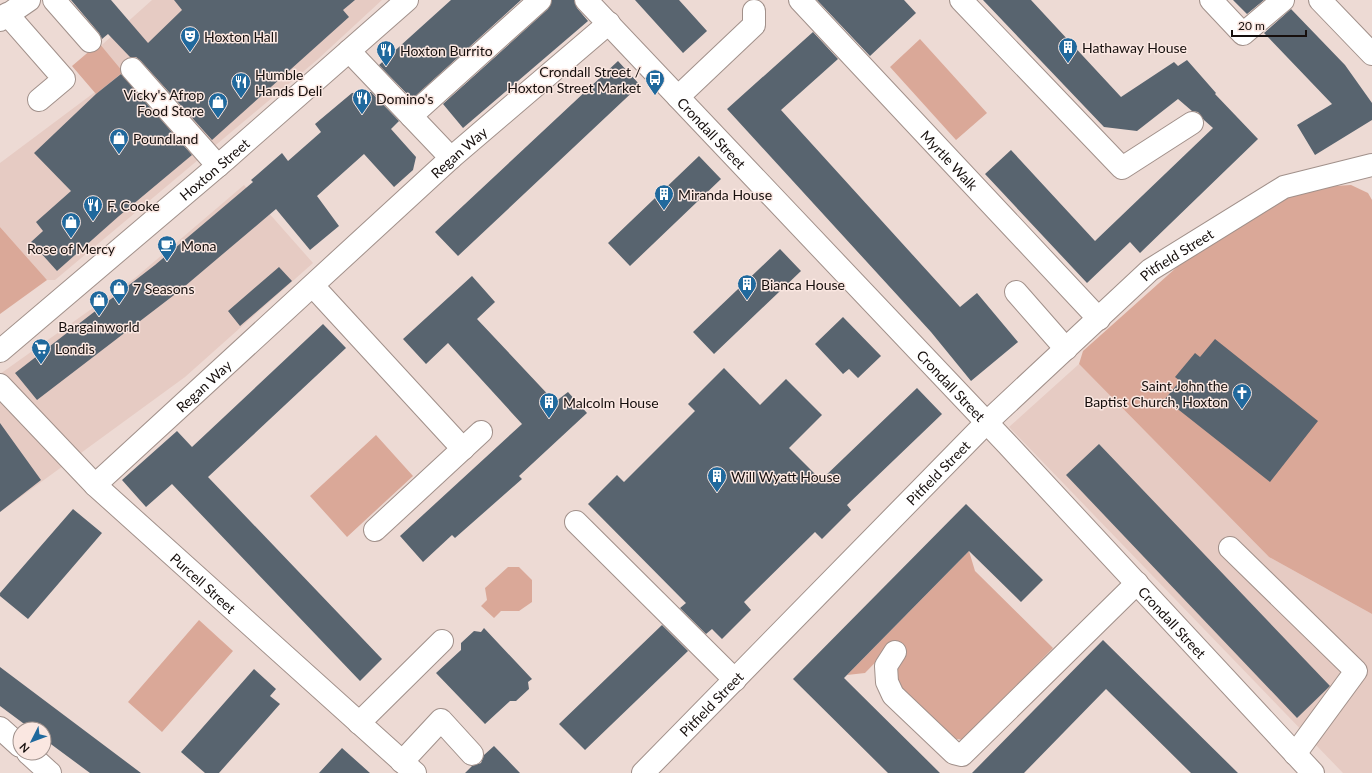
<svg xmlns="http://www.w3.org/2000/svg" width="1372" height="773" viewBox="0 0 1372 773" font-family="Lato,sans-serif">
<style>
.built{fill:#e6cbc3}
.green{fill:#daa898}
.building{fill:#58646f}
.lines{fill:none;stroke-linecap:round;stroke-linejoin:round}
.minor-casing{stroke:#a1908a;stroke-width:24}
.minor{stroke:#fff;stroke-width:22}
.labels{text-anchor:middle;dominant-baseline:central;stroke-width:3;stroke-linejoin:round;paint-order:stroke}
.poi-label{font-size:14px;fill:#160f0d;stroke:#fae7e1;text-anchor:start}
.street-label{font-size:14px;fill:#160f0d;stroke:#fae7e1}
</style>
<rect width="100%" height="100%" fill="#eddad4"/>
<!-- built -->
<path class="built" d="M152,0H382L317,60L55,280H47L0,227V163L95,92L75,69Z
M244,185L313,263L185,377L0,512V374L135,278Z
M1079,364L1269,557L1372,614V773H1343L1009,427Z"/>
<!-- green -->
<path class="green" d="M920,39L987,113L956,140L890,67Z
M99,43L123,72L96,94L72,66Z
M1351,185L1368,193L1372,200V614L1269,557L1079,364L1083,351L1196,250L1283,195L1335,186Z
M0,227L47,280L0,314Z
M376,435L413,476L347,537L310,496Z
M969,551L975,571L1053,648L963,740L951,738L899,692L893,644L865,673L847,675Z
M508,567H519L532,580V602L519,611H501L494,618L481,606L487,600L485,588Z
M199,620L233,651L162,732L128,702Z"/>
<!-- building -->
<path class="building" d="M71,0H111L148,43L182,10L174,0H355L343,10L349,17L212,140L141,61L136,57H130L108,34L102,39L99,33Z
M451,0H521L412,99L379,65Z
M552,0H574L577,8L588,21L463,128L443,104L548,9Z
M635,0H679L707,31L683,53Z
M817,0H904L916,13L870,56Z
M983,0H1031L1121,97L1174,62L1178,66L1187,60L1216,93L1215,94L1258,139L1140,253L1130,242L1087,283L985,174L1011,150L1095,241L1213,128L1204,120L1198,112L1192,111L1178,99L1137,131L1104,127Z
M1233,0H1264L1247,14Z
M1291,9L1345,65L1372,103V120L1315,155L1297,125L1332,104L1264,33Z
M813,32L838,59L781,110L960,307L977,293L1018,342L971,381L931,332L727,109Z
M618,61L640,85L458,256L435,232Z
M121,74L192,155L119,216L57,271L31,242L43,231L36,222L71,191L34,153L96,94Z
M371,92L399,121L391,129L416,157L413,170L394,187L364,154L317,196L339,226L310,250L276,209L178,292L37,400L15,373L155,265L253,182L251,180L282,153L288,161L321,132L315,124L352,93Z
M699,156L721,179L630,266L608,243Z
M780,249L801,271L714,354L693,332Z
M279,267L292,281L240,326L228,311Z
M472,276L495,302L477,319L555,402L568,392L587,413L519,476L522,479L455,538L452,535L423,562L400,536L522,424L448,343L426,364L403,339Z
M843,317L881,356L858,378L849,369L843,374L815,344Z
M323,324L346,348L208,477L382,659L360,681L172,484L146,507L122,480L177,431L192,447Z
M1215,339L1318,421L1270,482L1165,399L1180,381L1175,377L1195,353L1200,357Z
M724,368L760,405L786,379L822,415L789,448L821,480L917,388L942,414L847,505L851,510L822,539L815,532L744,602L751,610L722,639L712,629L706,634L680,608L686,603L588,504L617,475L624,482L695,411L688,404Z
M0,423L41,480L0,512Z
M1099,444L1330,686L1297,718L1066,475Z
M966,504L1043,580L1021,602L969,551L844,678L940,773H888L793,679Z
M73,509L102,533L28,619L0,596V593Z
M662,625L688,651L585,750L559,724Z
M484,628L532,679L528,682L529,689L516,701H510L485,724L436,673L461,650V643L474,631L481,632Z
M1103,640L1238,773H1191L1106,689L1024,773H972Z
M0,667L141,773H90L44,739V729H31L0,706Z
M254,669L276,689L270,696L280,704L219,773H205L181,752Z
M494,746L520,773H465L472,766L481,763L484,755Z
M342,748L370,773H319Z"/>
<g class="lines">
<defs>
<g id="minor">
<path d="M54,0L90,41"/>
<path id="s1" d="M586,0L1008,445L1313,773"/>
<path id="s2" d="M800,0L1099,319"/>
<path d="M961,0L1122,168L1192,123"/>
<path d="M1211,0L1243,34L1283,0"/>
<path d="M1320,0L1372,54"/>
<path d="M7,14L64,79L39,100"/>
<path d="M0,20L29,0"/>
<path d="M349,51L451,158"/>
<path d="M132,69L218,166"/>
<path d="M678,97L754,25V11"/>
<path d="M411,116L540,0"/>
<path d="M313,286L463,449"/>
<path d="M1016,292L1066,349"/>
<path id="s3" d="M0,351L226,159L407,0"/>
<path id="s4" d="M0,385L95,485L415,773"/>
<path id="s5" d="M95,485L451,158L609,23"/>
<path d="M576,522L735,680"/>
<path d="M375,530L481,432"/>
<path d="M1230,548L1356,671L1295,754"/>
<path d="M895,652L886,666L887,682L893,695L954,753L962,755L1137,583"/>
<path d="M359,723L442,641"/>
<path d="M0,728L20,746"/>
<path d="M28,753L50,773"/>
<path d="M402,762L441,720L472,754"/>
<path id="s6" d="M643,773L986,423L1150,270L1284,187L1372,165"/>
</g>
</defs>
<!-- minor casing -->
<use href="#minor" class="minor-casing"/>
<!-- minor -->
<use href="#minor" class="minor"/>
</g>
<!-- icons -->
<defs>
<symbol id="theatre-pin" viewBox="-11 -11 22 30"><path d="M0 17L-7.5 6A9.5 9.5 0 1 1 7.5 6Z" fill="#20699d" stroke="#fae7e1"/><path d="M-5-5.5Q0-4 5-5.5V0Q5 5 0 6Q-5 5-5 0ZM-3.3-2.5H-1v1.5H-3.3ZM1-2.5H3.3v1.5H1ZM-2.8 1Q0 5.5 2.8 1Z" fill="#fff"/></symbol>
<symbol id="building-pin" viewBox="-11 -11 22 30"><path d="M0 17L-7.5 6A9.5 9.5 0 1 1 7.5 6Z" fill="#20699d" stroke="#fae7e1"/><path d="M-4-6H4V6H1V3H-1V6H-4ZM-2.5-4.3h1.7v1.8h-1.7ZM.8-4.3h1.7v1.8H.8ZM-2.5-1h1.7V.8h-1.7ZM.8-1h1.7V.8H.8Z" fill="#fff"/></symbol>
<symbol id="restaurant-pin" viewBox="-11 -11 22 30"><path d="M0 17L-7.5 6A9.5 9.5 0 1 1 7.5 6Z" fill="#20699d" stroke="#fae7e1"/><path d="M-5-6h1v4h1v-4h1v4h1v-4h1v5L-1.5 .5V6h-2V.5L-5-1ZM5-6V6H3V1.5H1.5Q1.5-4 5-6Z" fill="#fff"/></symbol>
<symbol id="bus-pin" viewBox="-11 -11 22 30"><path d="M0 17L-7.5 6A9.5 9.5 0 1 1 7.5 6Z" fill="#20699d" stroke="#fae7e1"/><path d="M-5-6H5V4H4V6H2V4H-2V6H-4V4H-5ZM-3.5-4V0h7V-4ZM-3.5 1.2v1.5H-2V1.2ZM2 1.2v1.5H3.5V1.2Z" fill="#fff"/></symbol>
<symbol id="shop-pin" viewBox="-11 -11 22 30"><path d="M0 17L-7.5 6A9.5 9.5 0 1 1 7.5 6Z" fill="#20699d" stroke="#fae7e1"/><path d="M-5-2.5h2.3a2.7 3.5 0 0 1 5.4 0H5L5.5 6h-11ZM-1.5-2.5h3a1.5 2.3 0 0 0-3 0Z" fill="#fff"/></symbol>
<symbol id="cafe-pin" viewBox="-11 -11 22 30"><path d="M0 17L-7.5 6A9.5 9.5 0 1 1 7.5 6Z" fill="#20699d" stroke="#fae7e1"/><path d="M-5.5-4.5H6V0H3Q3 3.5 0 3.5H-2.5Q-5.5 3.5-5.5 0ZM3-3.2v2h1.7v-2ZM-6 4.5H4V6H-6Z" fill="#fff"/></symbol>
<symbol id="supermarket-pin" viewBox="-11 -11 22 30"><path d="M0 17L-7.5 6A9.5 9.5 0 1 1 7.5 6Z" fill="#20699d" stroke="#fae7e1"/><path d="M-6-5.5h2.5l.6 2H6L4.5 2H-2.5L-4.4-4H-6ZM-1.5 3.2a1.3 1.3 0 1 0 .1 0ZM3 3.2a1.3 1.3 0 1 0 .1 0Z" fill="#fff"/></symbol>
<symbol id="church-pin" viewBox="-11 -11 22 30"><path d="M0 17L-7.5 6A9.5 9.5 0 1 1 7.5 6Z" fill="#20699d" stroke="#fae7e1"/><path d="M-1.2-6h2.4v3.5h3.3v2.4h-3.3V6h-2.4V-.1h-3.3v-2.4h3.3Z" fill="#fff"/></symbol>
</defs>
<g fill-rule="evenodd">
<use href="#theatre-pin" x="179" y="25" width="22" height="30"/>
<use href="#building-pin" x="1057" y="36" width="22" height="30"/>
<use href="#restaurant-pin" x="375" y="39" width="22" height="30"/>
<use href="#bus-pin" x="644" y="68" width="22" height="30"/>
<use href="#restaurant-pin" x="230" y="71" width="22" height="30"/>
<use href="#restaurant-pin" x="351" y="87" width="22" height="30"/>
<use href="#shop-pin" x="207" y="91" width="22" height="30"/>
<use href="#shop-pin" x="108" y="127" width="22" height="30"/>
<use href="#building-pin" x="653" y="183" width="22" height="30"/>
<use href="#restaurant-pin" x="82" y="194" width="22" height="30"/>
<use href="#shop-pin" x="60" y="211" width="22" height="30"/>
<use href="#cafe-pin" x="156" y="234" width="22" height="30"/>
<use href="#building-pin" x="736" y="273" width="22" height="30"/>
<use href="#shop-pin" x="108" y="277" width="22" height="30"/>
<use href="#shop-pin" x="88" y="289" width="22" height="30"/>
<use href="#supermarket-pin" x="30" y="337" width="22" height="30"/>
<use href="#church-pin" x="1231" y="382" width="22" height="30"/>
<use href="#building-pin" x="538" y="391" width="22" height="30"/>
<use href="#building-pin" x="706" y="465" width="22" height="30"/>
</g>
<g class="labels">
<!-- poi labels -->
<g class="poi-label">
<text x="204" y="36">Hoxton Hall</text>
<text x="1082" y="47">Hathaway House</text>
<text x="400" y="50">Hoxton Burrito</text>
<text x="641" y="71" text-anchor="end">Crondall Street /<tspan x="641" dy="16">Hoxton Street Market</tspan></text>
<text x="255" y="74">Humble<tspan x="255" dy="16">Hands Deli</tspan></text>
<text x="204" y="94" text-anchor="end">Vicky's Afrop<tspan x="204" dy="16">Food Store</tspan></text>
<text x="376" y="98">Domino's</text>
<text x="133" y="138">Poundland</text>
<text x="678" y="194">Miranda House</text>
<text x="107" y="205">F. Cooke</text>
<text x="181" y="245">Mona</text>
<text x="71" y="248" text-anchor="middle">Rose of Mercy</text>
<text x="761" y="284">Bianca House</text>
<text x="133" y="288">7 Seasons</text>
<text x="99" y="326" text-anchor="middle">Bargainworld</text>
<text x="55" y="348">Londis</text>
<text x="1228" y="385" text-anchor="end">Saint John the<tspan x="1228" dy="16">Baptist Church, Hoxton</tspan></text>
<text x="563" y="402">Malcolm House</text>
<text x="731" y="476">Will Wyatt House</text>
</g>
<!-- street labels -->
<g class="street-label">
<text stroke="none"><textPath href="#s1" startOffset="183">Crondall Street</textPath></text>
<text stroke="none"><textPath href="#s5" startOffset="493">Regan Way</textPath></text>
<text stroke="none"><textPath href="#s2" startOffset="219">Myrtle Walk</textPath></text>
<text stroke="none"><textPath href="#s3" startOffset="281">Hoxton Street</textPath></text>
<text stroke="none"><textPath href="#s6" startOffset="745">Pitfield Street</textPath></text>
<text stroke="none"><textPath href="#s1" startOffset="531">Crondall Street</textPath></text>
<text stroke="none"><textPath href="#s5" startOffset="147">Regan Way</textPath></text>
<text stroke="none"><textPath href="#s6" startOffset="421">Pitfield Street</textPath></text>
<text stroke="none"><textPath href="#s4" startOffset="284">Purcell Street</textPath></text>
<text stroke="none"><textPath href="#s1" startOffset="855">Crondall Street</textPath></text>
<text stroke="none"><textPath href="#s6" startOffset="97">Pitfield Street</textPath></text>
</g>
</g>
<!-- north arrow -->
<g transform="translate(32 741) rotate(228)"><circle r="19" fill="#fae7e1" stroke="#9f918c"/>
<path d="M0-3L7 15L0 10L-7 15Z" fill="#20699d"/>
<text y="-6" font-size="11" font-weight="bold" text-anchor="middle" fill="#160f0d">N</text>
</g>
<!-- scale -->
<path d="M1232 30v6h74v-6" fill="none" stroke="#160f0d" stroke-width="2"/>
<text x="1238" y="30" font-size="12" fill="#160f0d" stroke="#fae7e1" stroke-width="3" paint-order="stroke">20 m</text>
</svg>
